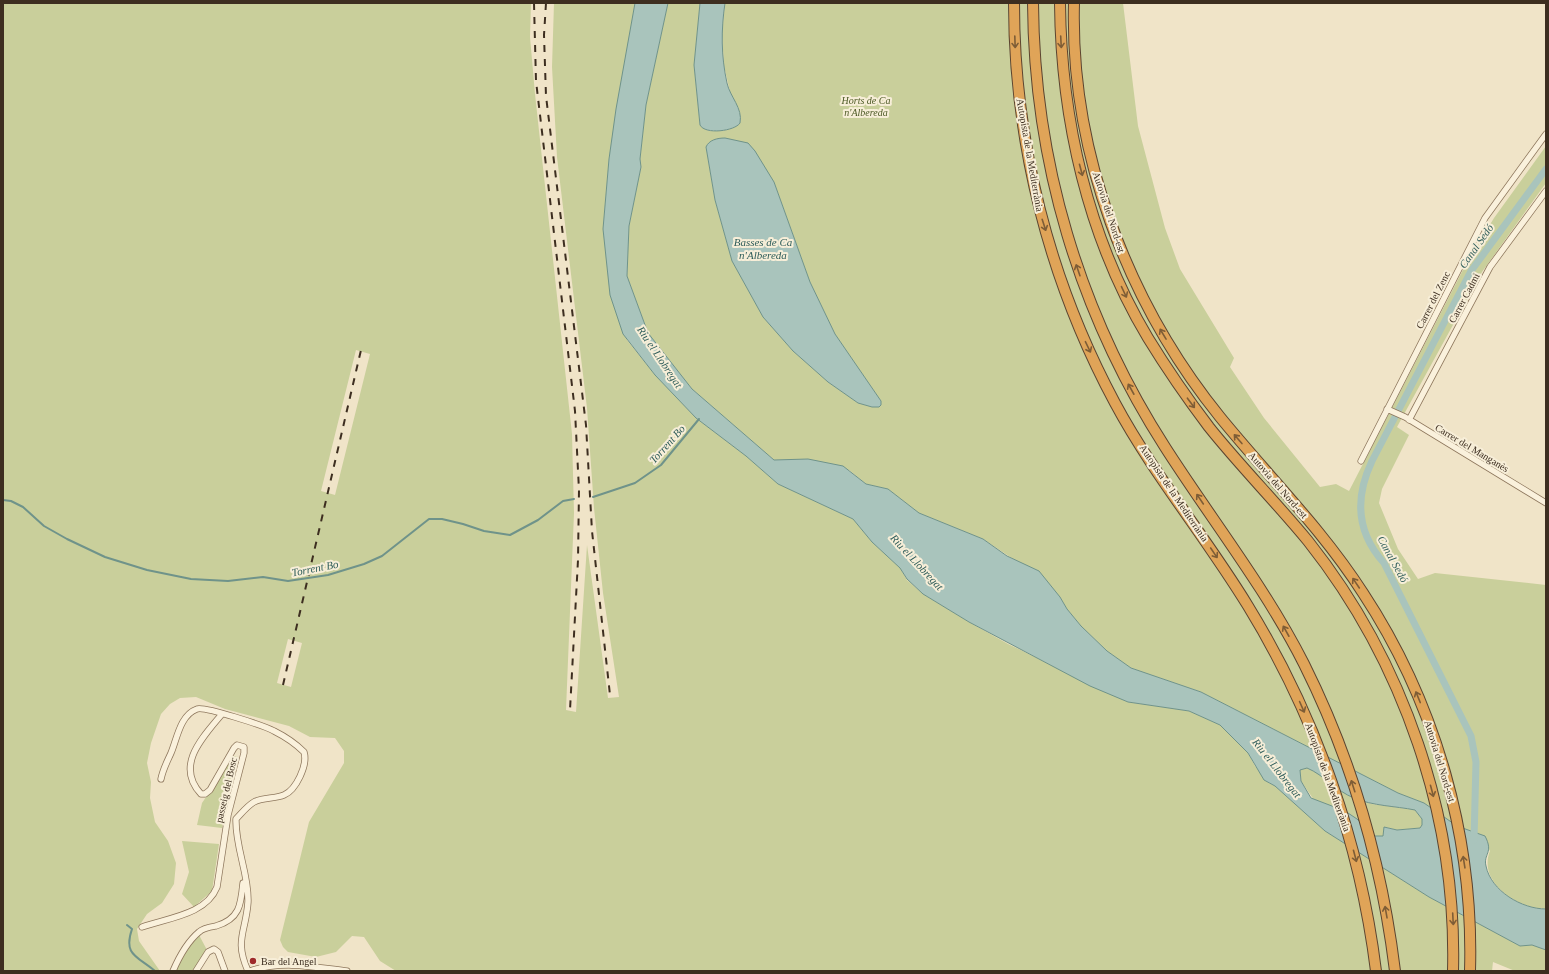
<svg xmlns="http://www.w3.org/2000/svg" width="1549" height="974" viewBox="0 0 1549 974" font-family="Georgia,serif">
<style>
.green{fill:#c9cf9b;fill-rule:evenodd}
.water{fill:#a9c4bc;stroke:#6f938a;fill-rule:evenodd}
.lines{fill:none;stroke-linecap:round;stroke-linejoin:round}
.stream{stroke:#6f938a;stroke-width:2}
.canal{stroke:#a9c4bc;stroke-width:7}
.minor-casing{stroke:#8d765c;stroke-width:7}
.motorway-casing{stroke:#5b4430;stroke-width:12}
.minor{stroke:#faf1dc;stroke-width:5.5}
.motorway{stroke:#e0a458;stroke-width:10}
.rail{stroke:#3d2e20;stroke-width:2;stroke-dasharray:7 7;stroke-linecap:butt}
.oneway{stroke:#7e5d36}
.poi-dot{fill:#9e2a2b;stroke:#f7eed8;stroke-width:1.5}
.labels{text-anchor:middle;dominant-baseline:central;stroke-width:4;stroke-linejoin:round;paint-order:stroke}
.park-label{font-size:10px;font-style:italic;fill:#4d5a26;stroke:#f7eed8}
.street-label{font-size:10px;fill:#3d2e20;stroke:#f7eed8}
.poi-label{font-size:10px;fill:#3d2e20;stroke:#f7eed8;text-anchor:start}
.water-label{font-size:11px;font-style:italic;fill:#2f5d5a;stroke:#f7eed8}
</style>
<rect width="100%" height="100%" fill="#f0e4c8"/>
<!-- green -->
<path class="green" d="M3,3H531L530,37L535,94L572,434L574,513L566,710L576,712L587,545L608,698L619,697L603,593L594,508L587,408L557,157L552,67L554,3H635L609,159L603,229L627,340L655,375L696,418L746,456L778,484L853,519L872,542L900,568L907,580L923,594L969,622L1008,644L1128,702L1189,711L1220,725L1248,753L1255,766L1269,783L1275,786L1325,831L1429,897L1520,946L1532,945L1546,950V971H1515L1493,962L1492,971H396L380,961L364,937L352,936L336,952L316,957L288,952L283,947L280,940L309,822L344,763V751L335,738L310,737L289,726L225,709L196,697L180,698L170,704L161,714L151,743L147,763L151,782L150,798L155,822L168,841L176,863L174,884L162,903L147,914L137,929L139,941L160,971H3ZM356,350L370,354L335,495L321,491ZM288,639L302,643L291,687L277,683Z
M668,3H700L694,65L700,125C705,135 735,131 740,123L739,109L731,96L724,66L722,33L725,3H1123L1138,126L1165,228L1180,269L1234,358L1230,367L1264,418L1320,487L1336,484L1349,491L1465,266L1494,218L1546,146V183L1482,272L1397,427L1409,435L1382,489L1379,503L1398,549L1418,579L1435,573L1546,585V909C1518,909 1477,882 1490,851L1479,834L1457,826L1424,803L1398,793L1201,692L1131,668L1107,651L1081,626L1067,609L1060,597L1013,559L983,539L919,513L888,489L866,484L849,470L774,460L692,389L648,333L627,276L629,226L641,167L640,159L646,105ZM706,147L774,182L810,282L835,334L881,401L872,407L858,403L828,382L793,351L763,317L732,261L715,200Z
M234,756L238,757L222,828L197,825L202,803Z
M1307,768L1317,772L1330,784L1358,799L1372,804L1415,810L1422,819V825L1420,828L1397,830L1385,827L1383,836H1373L1345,811L1314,800L1301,781L1300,770Z
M182,841L219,844L212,891L194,907L182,894L189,872Z
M199,935L207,950L193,971H175L185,951Z"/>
<!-- water -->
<path class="water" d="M635,3H668L646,105L640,159L641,167L629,226L627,276L648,333L692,389L774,460L808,459L843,466L866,484L888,489L919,513L983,539L1007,556L1039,571L1060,597L1067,609L1081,626L1107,651L1131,668L1201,692L1398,793L1424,803L1457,826L1485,836C1494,853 1483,854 1486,866C1491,891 1522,909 1546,909V950L1532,945L1520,946L1429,897L1325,831L1275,786L1264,780L1248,753L1220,725L1189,711L1128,702L1090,686L969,622L923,594L907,579L900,568L872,542L853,519L778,484L746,456L696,418L655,375L623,334L610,295L603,229L609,159L616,109ZM1307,768C1324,775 1336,791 1354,798C1373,806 1395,806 1415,810L1422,819V825L1420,828L1397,830L1384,827L1383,836H1374L1357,819L1345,811L1311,798L1301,781L1300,770Z
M700,3H725C721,30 721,56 727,83C730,97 743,108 740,123C735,131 705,135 700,125L694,65Z
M725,138L748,143L755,151L774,182L810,282L835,334L881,401V405L879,407H872L858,403L828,382L793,351L763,317L732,261L715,200L706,147C709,140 717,138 725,138Z"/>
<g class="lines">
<!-- stream -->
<path class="stream" d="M593,497L635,483L661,465L699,419
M3,500L11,501L23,507L44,526L67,539L105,557L147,570L191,579L228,581L263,577L288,581L328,575L364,564L382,556L429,519H442L463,524L484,531L510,535L538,520L563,501L574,499
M127,925L132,929C123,955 137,956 155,971"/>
<!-- canal -->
<path class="canal" d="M1474,840L1476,762L1471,736L1384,563C1356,532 1355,497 1372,461L1471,271L1546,169"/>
<defs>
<path id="minor" d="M1387,409L1405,417L1546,503
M1409,420L1490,267L1546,191
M1361,461L1485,218L1546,134
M161,779C163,769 167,762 171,753C177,739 180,715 197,709C204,706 265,726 274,731C284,736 296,744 304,752C308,765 296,790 284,795C275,799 263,797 254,802C247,806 241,814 236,819C235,847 249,874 248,902C246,932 234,940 248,971
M142,927C167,918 206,915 217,887L228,815L244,753V747L237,745L234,748L210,790L205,794H201C174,765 204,736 222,714
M173,971C179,957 187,942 199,932C203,928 210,927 216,926C240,919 241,904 243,883
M196,971L208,952L214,949L218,952L225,971
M250,971C282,960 315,967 347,971"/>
<path id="motorway" d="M1014,3C1014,142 1049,280 1115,403C1153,474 1206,537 1248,606C1316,717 1360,842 1376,971
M1033,3C1034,161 1079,313 1165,447C1211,519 1265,587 1304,664C1352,760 1382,865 1395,971
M1060,3C1061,119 1088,238 1148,338C1167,369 1187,398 1209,427C1240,466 1276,502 1308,541C1404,662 1457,817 1453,971
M1074,3C1070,151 1127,302 1220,417C1268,476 1322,529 1363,593C1436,704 1474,838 1470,971"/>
</defs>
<!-- minor casing -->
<use href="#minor" class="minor-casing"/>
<!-- motorway casing -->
<use href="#motorway" class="motorway-casing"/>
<!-- minor -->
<use href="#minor" class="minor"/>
<!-- motorway -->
<use href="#motorway" class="motorway"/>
<!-- rail -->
<path class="rail" d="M534,3L536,81L575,411L579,490L578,560L570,710
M546,3L544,35L546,96L586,425L592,531L610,695
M283,685L361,350"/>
</g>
<!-- one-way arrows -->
<defs><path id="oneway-shaft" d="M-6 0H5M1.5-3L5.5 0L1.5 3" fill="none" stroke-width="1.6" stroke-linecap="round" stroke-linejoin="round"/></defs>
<g class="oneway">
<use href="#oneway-shaft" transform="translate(1015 42) rotate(88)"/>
<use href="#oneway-shaft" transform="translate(1061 42) rotate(87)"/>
<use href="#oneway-shaft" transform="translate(1081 170) rotate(75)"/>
<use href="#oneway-shaft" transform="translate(1044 225) rotate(72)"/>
<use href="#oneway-shaft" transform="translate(1078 270) rotate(-109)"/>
<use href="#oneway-shaft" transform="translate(1124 292) rotate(65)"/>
<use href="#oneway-shaft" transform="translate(1163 334) rotate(-121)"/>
<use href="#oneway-shaft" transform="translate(1088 347) rotate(64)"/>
<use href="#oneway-shaft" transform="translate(1131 389) rotate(-119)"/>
<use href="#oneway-shaft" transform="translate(1191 403) rotate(53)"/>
<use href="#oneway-shaft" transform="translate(1238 439) rotate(-131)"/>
<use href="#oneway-shaft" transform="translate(1200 499) rotate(-124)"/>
<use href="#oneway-shaft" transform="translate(1214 553) rotate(56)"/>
<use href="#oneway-shaft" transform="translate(1356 583) rotate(-124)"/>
<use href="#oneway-shaft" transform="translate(1286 631) rotate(-119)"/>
<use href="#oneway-shaft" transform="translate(1418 697) rotate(-112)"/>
<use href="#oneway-shaft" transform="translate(1302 707) rotate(66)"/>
<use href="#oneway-shaft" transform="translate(1353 786) rotate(-108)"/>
<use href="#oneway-shaft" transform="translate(1432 791) rotate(75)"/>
<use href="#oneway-shaft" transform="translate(1355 856) rotate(75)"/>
<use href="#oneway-shaft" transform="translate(1464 862) rotate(-99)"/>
<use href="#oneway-shaft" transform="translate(1386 912) rotate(-100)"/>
<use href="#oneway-shaft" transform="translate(1453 919) rotate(87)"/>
</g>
<!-- markers -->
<circle class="poi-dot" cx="253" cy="961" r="4"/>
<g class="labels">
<!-- park labels -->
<g class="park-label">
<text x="866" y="100">Horts de Ca<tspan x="866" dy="12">n'Albereda</tspan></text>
</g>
<!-- street labels -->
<g class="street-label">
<text transform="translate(1030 155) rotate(80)">Autopista de la Mediterrània</text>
<text transform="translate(1109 212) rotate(72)">Autovia del Nord-est</text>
<text transform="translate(1464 298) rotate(-62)">Carrer Cadmi</text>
<text transform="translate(1433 300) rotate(-63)">Carrer del Zenc</text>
<text transform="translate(1472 448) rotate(31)">Carrer del Manganès</text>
<text transform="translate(1278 485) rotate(49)">Autovia del Nord-est</text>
<text transform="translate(1174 493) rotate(56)">Autopista de la Mediterrània</text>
<text transform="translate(1440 761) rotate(73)">Autovia del Nord-est</text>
<text transform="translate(1328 777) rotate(70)">Autopista de la Mediterrània</text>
<text transform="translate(226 790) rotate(-77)">passeig del Bosc</text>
</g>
<!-- poi labels -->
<g class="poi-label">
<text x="261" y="961">Bar del Angel</text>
</g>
<!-- water labels -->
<g class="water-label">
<text x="763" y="242">Basses de Ca<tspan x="763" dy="13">n'Albereda</tspan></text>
<text transform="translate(1476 246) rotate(-55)">Canal Sedó</text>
<text transform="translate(660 357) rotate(56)">Riu el Llobregat</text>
<text transform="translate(667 444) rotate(-48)">Torrent Bo</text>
<text transform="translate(1393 559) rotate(61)">Canal Sedó</text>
<text transform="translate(917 562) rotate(47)">Riu el Llobregat</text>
<text transform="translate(315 568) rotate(-11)">Torrent Bo</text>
<text transform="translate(1277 768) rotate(52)">Riu el Llobregat</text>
</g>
</g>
<!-- border -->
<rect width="1549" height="974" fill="none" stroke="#3d2e20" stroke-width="8"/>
</svg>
